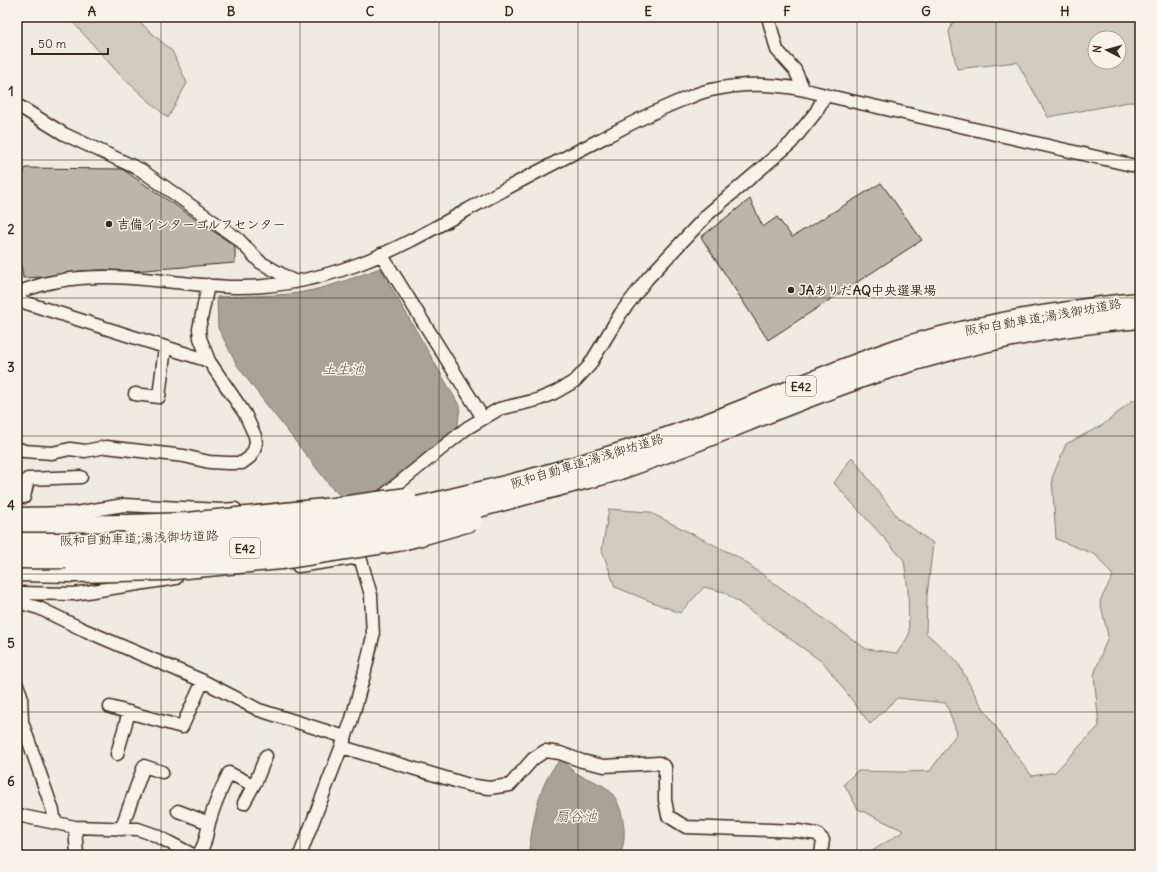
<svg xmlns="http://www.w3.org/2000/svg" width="1157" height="872" viewBox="0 0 1157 872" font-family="Delius,'Klee One',sans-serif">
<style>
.green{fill:#d1cbc0;stroke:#867a6f;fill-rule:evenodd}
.water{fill:#aaa296;stroke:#7e7266}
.building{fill:#bdb5aa;stroke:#3b2a1e}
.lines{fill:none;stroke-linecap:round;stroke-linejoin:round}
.minor-casing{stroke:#3b2a1e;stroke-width:15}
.highway-casing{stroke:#3b2a1e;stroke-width:21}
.minor{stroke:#f7f3e8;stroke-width:12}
.highway{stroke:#f7f3e8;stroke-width:18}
.highway-bridge-casing{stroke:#3b2a1e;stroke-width:21;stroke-linecap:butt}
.highway-bridge{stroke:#f7f3e8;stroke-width:18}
.grid{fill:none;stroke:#3b2a1e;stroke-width:1;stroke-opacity:0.55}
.poi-dot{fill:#3b2a1e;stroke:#f7f3e8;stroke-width:1.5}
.labels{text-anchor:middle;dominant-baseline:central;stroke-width:3;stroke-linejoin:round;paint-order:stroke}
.shield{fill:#f7f3e8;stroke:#73665b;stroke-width:1}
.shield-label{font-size:12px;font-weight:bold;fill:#3b2a1e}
.poi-label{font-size:13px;font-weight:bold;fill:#3b2a1e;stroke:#f7f3e8;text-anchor:start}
.street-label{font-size:13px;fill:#3b2a1e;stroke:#f7f3e8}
.water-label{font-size:14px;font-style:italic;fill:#625448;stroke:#f7f3e8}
.neatline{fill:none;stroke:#3b2a1e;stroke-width:1.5}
.grid-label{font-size:13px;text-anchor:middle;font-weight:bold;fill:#3b2a1e}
</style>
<rect width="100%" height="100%" fill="#efebe0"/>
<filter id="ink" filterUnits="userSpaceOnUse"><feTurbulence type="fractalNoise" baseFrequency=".025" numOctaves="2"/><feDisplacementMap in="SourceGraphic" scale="8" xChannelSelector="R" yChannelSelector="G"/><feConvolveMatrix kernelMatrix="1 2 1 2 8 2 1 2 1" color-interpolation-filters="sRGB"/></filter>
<g filter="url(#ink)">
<!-- green -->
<path class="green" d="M62,17H134L172,51L187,83L168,118L121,76L72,21Z
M955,17H1140V103L1129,102L1048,117L1017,62L957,69L949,32ZM1095,38H1119V62H1095Z
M1140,399V855H841L845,851L869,853L904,831L858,809L844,784L857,771L904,772L930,771L957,733L946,703L897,698L870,724L824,663L724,592L704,587L680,613L615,587L602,550L609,509L649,512L738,557L866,649L897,653L909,635L908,590L904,560L834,483L852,457L899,519L933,543L927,596L926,633L957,661L978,700L1007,743L1032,776L1055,772L1099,726L1094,675L1108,636L1100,601L1113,576L1096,555L1056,539L1052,478L1066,444L1103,425L1133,400Z"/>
<!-- water -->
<path class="water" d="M380,268L460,407L457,432L388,485L377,491L355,509L332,488L263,400L237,365L218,328L217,297C241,296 267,296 291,294C322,290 351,279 380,268Z
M560,760H564C566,763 569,768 572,770C578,776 596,781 605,787C623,799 629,836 620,855H528C534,822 536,786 560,760Z"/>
<!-- building -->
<path class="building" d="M25,168L122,169L235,246V263L132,271L102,270L80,271L42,277L23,278L20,256H17V201Z
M881,183L922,240L768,340L701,237L750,199L763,227L777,217L792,237Z"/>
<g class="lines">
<defs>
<path id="minor" d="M768,17L777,50L795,70L803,88
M17,105L64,134L141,170L238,239L260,262L295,282
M381,254L483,418
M17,293C30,288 44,283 58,281C117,270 175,285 234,287C276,288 317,279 356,265C400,249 445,222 487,199C527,177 568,156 609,135C636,121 662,107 690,97C697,94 704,91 711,90C749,81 788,84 825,95L1140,167
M17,300L209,361
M135,394L159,397L165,347
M17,448L24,451L52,453L70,449L85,451L106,447L184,456L209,462L228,463H242L250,457L254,450L256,443L255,436L245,414L209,361L200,338L199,329L208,285
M17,497H24L28,479L81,477
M378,500L467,428L499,409L537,400L554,393L575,381L589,366L621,313L647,279L708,214L791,143L816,112L825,95
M17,514L75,513L124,505L221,510L235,509
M298,566L360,557
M17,593L74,594L176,578
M17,602L39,608L82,629L203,681L259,710L345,737
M17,685L21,695L22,722L53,811L55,823
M110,707L182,727L203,681
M342,747L469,785L489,788L510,785L533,759L545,751L560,753L582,761L604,766L659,763L665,767V800L668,816L686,827L798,831L817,834L823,840L821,854
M117,754L129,712
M244,803L256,781L266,756
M178,811L209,823
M17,815L75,827L138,829L155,835L193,855
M75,827L77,855
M121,829L144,766L162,772
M198,855C206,844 206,835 209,823C214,805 221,789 229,773L253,785
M300,855L351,722L364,675L373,636L371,595L360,557L359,541"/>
<path id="highway" d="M468,494C547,476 625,452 701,425C771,400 837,367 908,345C957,331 1006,320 1056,313C1084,308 1112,304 1140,302
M471,510C504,501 537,492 569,484C586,479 604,476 620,470C709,440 794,400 883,371C966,344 1053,326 1140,319
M17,525L129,524
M17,572L74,573"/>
</defs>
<!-- minor casing -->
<use href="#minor" class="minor-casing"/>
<!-- highway casing -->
<use href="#highway" class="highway-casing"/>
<!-- minor -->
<use href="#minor" class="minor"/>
<!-- highway -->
<use href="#highway" class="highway"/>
<defs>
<path id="highway-bridge" d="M129,524L187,522L334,507L407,497
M17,542C70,542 122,543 175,540C272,534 374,518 468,494
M17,559C135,561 253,551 370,531C404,525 438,517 471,510
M74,573L165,571L281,560L397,542L421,536L473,521"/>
</defs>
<!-- highway-bridge casing -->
<use href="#highway-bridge" class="highway-bridge-casing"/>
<!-- highway-bridge -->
<use href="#highway-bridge" class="highway-bridge"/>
</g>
</g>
<!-- grid -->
<path class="grid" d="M161,17V855M300,17V855M439,17V855M578,17V855M718,17V855M857,17V855M996,17V855M17,160H1140M17,298H1140M17,436H1140M17,574H1140M17,712H1140"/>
<!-- markers -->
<g class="poi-dot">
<circle cx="109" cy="224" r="4"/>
<circle cx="791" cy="290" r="4"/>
</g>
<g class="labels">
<!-- shield labels -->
<g class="shield">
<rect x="786" y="376" width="30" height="20" rx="3"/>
<rect x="230" y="538" width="30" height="20" rx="3"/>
</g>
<g class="shield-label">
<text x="801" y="386">E42</text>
<text x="245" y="548">E42</text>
</g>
<!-- poi labels -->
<g class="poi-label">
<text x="117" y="224">吉備インターゴルフセンター</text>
<text x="799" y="290">JAありだAQ中央選果場</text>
</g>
<!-- street labels -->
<g class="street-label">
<text transform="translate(1043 317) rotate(-10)">阪和自動車道;湯浅御坊道路</text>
<text transform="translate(587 461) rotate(-17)">阪和自動車道;湯浅御坊道路</text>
<text transform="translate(139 538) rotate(-2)">阪和自動車道;湯浅御坊道路</text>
</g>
<!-- water labels -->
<g class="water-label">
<text x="343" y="369">土生池</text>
<text x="576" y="816">扇谷池</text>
</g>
</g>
<!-- margin -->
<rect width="1157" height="872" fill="none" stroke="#f7f3e8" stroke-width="44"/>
<!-- north arrow -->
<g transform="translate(1107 50) rotate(276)"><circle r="19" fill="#f7f3e8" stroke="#aca397"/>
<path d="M0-3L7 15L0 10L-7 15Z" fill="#3b2a1e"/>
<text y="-6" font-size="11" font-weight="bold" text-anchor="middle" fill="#3b2a1e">N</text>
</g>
<!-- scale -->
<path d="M32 48v6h76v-6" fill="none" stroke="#3b2a1e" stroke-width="2"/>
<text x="38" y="48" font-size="12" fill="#3b2a1e" stroke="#f7f3e8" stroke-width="3" paint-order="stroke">50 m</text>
<rect x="22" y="22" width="1113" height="828" class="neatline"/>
<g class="grid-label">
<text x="92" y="16">A</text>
<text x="231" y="16">B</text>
<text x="370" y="16">C</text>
<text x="509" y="16">D</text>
<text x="648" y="16">E</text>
<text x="787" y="16">F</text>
<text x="926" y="16">G</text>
<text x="1065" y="16">H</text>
<text x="11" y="96">1</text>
<text x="11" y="234">2</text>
<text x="11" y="372">3</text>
<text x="11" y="510">4</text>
<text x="11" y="648">5</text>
<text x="11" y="786">6</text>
</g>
</svg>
